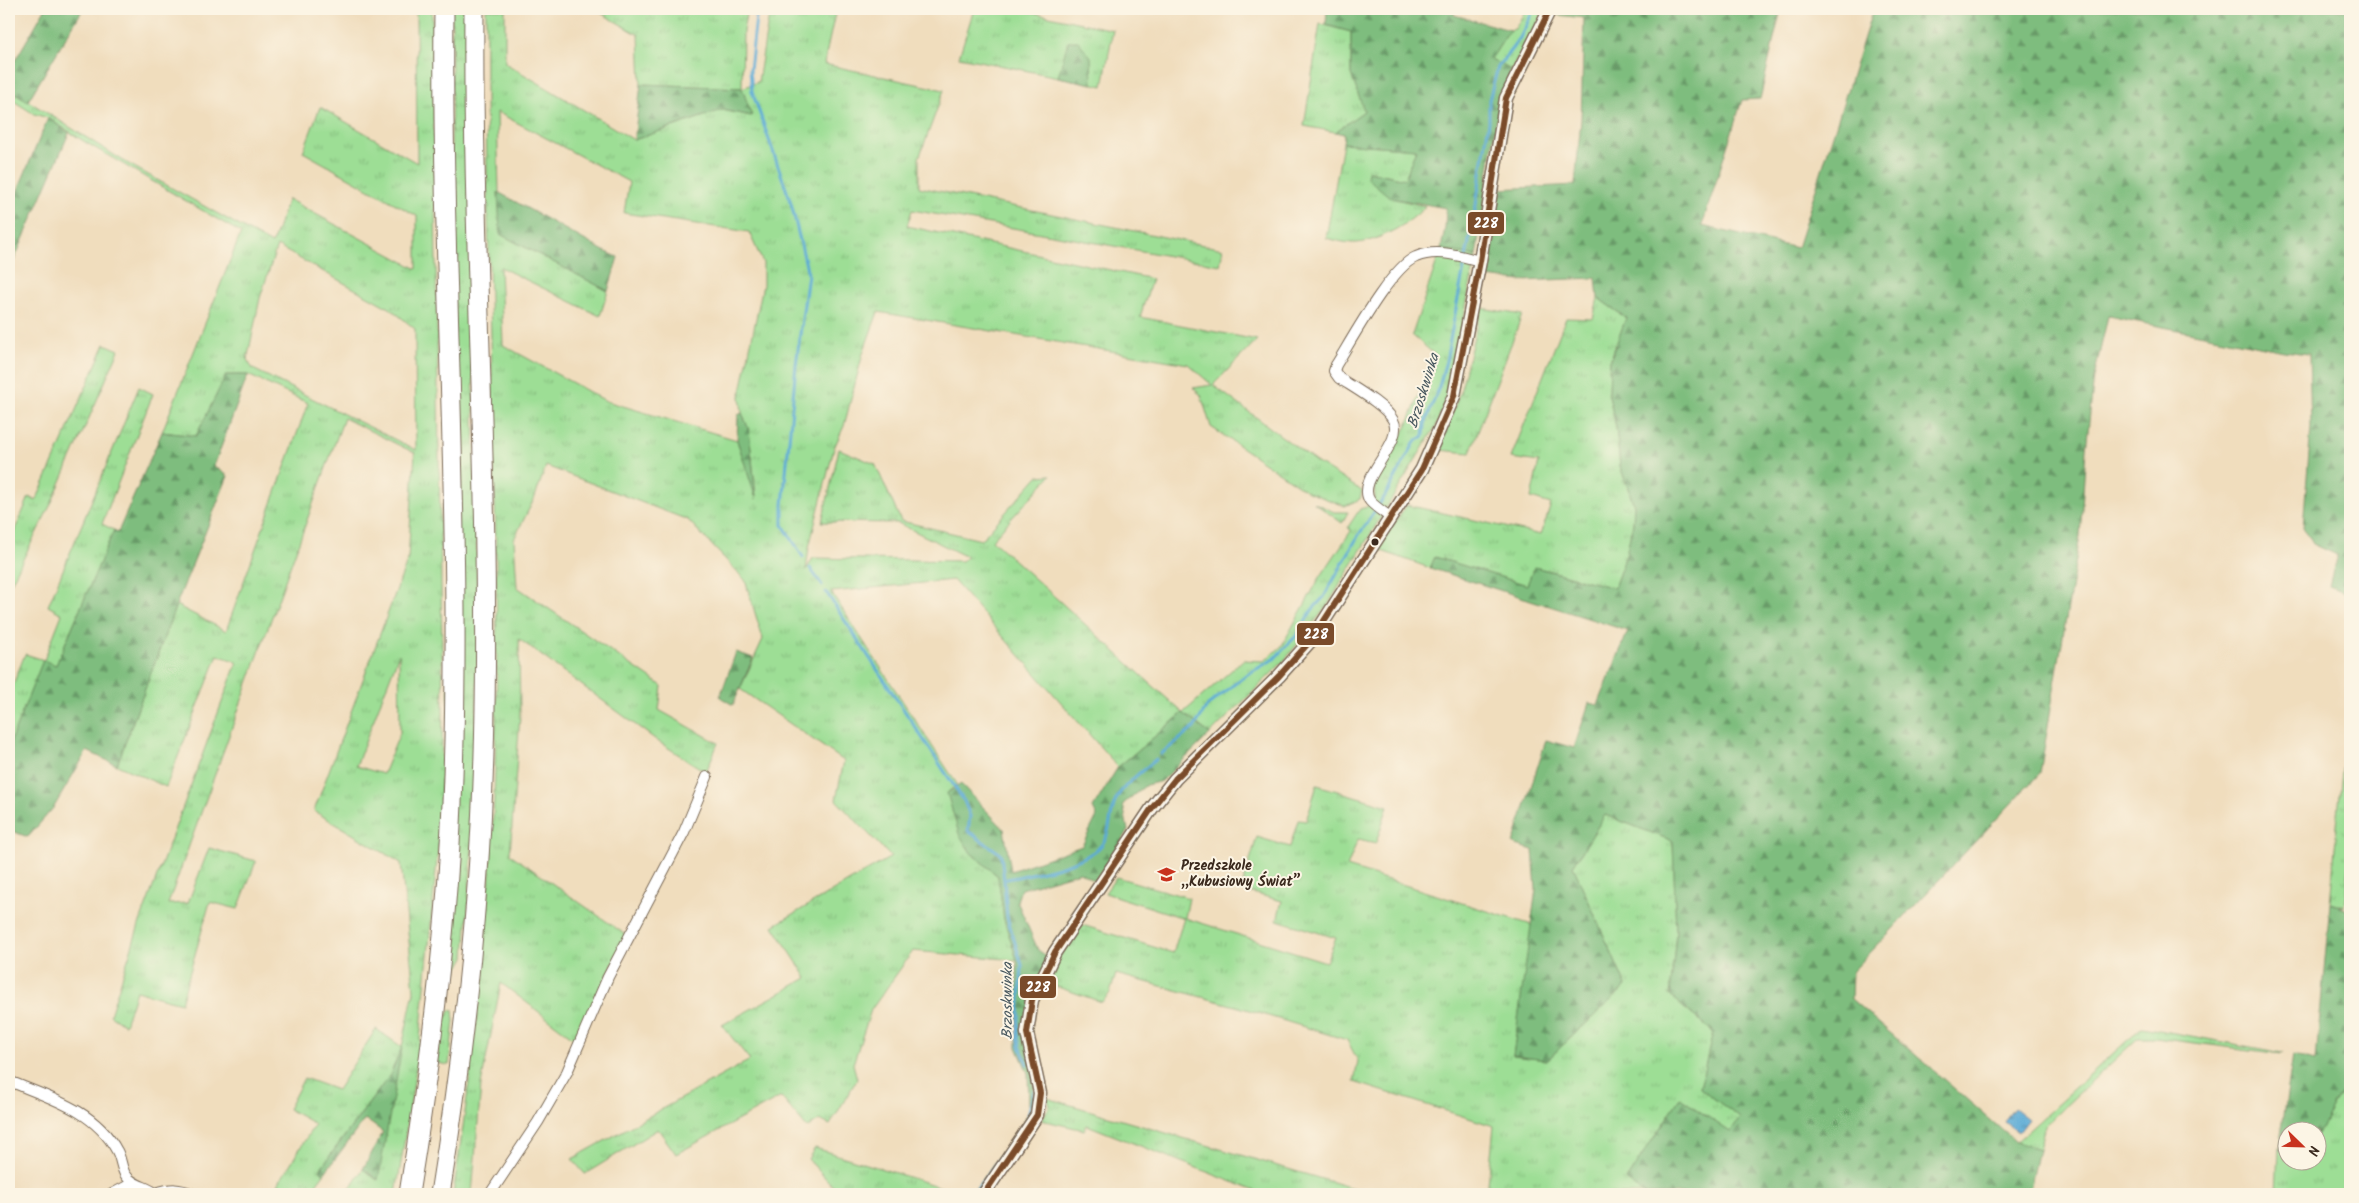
<svg xmlns="http://www.w3.org/2000/svg" width="2359" height="1203" viewBox="0 0 2359 1203" font-family="Kalam,sans-serif">
<style>
.grass{fill:url(#grass-tufts);stroke:#6c845a;fill-rule:evenodd}
.forest{fill:url(#forest-firs);stroke:#5c744e}
.water{fill:url(#water-ripples);stroke:#4c6a7a}
.lines{fill:none;stroke-linecap:round;stroke-linejoin:round}
.stream{stroke:#5cabd6;stroke-width:3}
.minor-casing{stroke:#7a6956;stroke-width:12}
.tertiary-casing{stroke:#7a6956;stroke-width:15}
.motorway-casing{stroke:#7a6956;stroke-width:21}
.minor{stroke:#fff;stroke-width:10}
.tertiary{stroke:#fff;stroke-width:12}
.motorway{stroke:#fff;stroke-width:19}
.bus-1-casing{stroke:#fcf5e5;stroke-width:10}
.bus-1{stroke:#7a4b2a;stroke-width:6}
.bus-dot{fill:#3b2a1e;stroke:#fcf5e5;stroke-width:2}
.labels{text-anchor:middle;dominant-baseline:central;stroke-width:4;stroke-linejoin:round;paint-order:stroke}
.poi-label{font-size:14px;font-weight:bold;fill:#3b2a1e;stroke:#fcf5e5;text-anchor:start}
.water-label{font-size:15px;font-style:italic;fill:#47575e;stroke:#fcf5e5}
.line-badge{stroke:#fcf5e5;stroke-width:2}
.badge-label{font-size:14px;text-anchor:middle;font-weight:bold;fill:#fff}
</style>
<defs>
<pattern id="grass-tufts" width="24" height="20" patternUnits="userSpaceOnUse" patternTransform="scale(1.25)"><rect width="24" height="20" fill="#9dde95"/><path d="M3 7l-1-3M5 7V3M7 7l1-3M15 17l-1-3M17 17v-4M19 17l1-3" fill="none" stroke="#88bf80"/></pattern>
<pattern id="forest-firs" width="22" height="20" patternUnits="userSpaceOnUse" patternTransform="scale(1.25)"><rect width="22" height="20" fill="#7ebd7e"/><path d="M5 1l3.5 6h-7zM16 11l3.5 6h-7z" fill="#689a67"/></pattern>
<pattern id="water-ripples" width="26" height="14" patternUnits="userSpaceOnUse" patternTransform="scale(1.25)"><rect width="26" height="14" fill="#5cabd6"/><path d="M2 4q2-2 4 0t4 0M15 11q2-2 4 0t4 0" fill="none" stroke="#4d8bad"/></pattern>
</defs>
<rect width="100%" height="100%" fill="#fcf5e5"/>
<filter id="ink" filterUnits="userSpaceOnUse"><feTurbulence type="fractalNoise" baseFrequency=".02" numOctaves="2"/><feDisplacementMap in="SourceGraphic" scale="10" xChannelSelector="R" yChannelSelector="G"/><feConvolveMatrix kernelMatrix="1 2 1 2 8 2 1 2 1" color-interpolation-filters="sRGB"/></filter>
<filter id="wash" filterUnits="userSpaceOnUse"><feTurbulence type="fractalNoise" baseFrequency=".0096" numOctaves="4" result="noise"/><feDisplacementMap in="SourceGraphic" scale="20" xChannelSelector="R" yChannelSelector="G"/><feGaussianBlur stdDeviation="1.12" result="paint"/><feColorMatrix in="noise" values="0 0 0 0 0 0 0 0 0 0 0 0 0 0 0 0 0 1.4 0 .05"/><feComposite in="paint" operator="in"/></filter>
<g filter="url(#wash)">
<rect width="100%" height="100%" fill="#f0ddbd"/>
<!-- grass -->
<path class="grass" d="M416,9H432L443,713L439,838L419,1050L396,1194H355L349,1190L363,1169L377,1180L401,1050L390,1075L320,1169L324,1174L309,1194H295L278,1184L315,1124L288,1109L304,1078L337,1090L376,1029L402,1047L414,991L401,863L314,811L408,559L415,453L344,418L168,904L188,903L209,848L256,861L238,909L210,902L181,1003L136,991L125,1025L110,1015L140,922L237,662L218,655L166,787L117,765L176,605L226,631L308,403L248,375H227L196,436L162,432L241,233L85,142L48,118L34,114L9,98V89L127,163L272,244L288,199L417,269V216L303,152L320,107L417,163ZM277,246L391,309L415,329L416,450L253,369L247,360L260,298ZM399,654L400,733L383,774L356,766Z
M452,9H467L478,642L475,803L465,957L453,978L447,956Z
M486,9H505V63L634,140L722,110L751,116L741,88L641,84L639,35L594,9H747L743,31L742,88L758,82L770,9H836L824,64L944,90L919,158V187L1223,249L1220,265L912,210L907,226L1152,279L1140,317L1257,340L1213,385L1316,462L1362,491L1360,499L1345,506L1308,492L1211,427L1201,395L1193,388L1212,385L1188,364L878,312L863,353L844,426L834,448L809,547L806,570L813,558L962,561L967,557L898,523L822,522L839,449L875,464L901,521L981,540L1038,476L1051,475L992,540L1183,713L1243,660L1264,661L1281,647L1319,579L1351,531L1348,527L1360,509L1367,507L1375,497L1374,485L1409,422L1434,354L1412,335L1441,249L1476,256L1451,382L1436,426L1327,606L1284,661L1210,734L1183,713L1118,767L953,580L831,592L957,784L947,793L971,853L998,876L1004,919L1017,960L913,951L871,1010L853,1064L857,1079L830,1125L820,1120L807,1128L781,1097L676,1154L658,1129L585,1174L572,1159L750,1060L722,1025L807,978L773,926L891,857L836,800L844,761L740,689L763,639L745,580L688,520L546,466L535,497L514,539L517,587L662,686L659,710L718,743L706,772L659,742L519,639L520,715L510,854L626,935L577,1041L501,983L481,1085L472,1194H453C475,1053 491,910 495,767C502,514 484,261 486,9ZM497,112L629,182L624,213L749,232L763,263V285L740,396L742,413L749,430L756,496L737,440L606,401L503,345L500,267L600,316L608,291L500,234Z
M974,9H1017L1113,30L1103,86L959,57Z
M1526,9H1545L1511,70L1491,59L1510,30L1515,29Z
M1320,24L1351,32V74L1364,111L1335,132L1304,126Z
M1343,143L1416,149L1405,179L1369,171L1391,198L1425,206C1413,222 1375,244 1353,243C1344,243 1335,240 1326,238Z
M1598,298L1626,318L1610,361L1609,396L1616,427L1620,466L1634,505L1633,524L1626,555L1614,588L1535,567L1527,585L1435,557L1430,568L1376,549L1407,505L1541,535L1551,504L1531,498L1539,462L1511,458L1566,318L1593,319Z
M1481,308L1522,315L1470,453L1439,450L1461,389Z
M105,344L119,350L51,504L9,587V544L29,497L36,501Z
M139,387L153,394L102,524L114,530L56,665L43,661L9,745V695L25,654L44,660L62,614L48,606Z
M1313,502L1334,512H1348L1342,523Z
M2350,683V859L2344,907L2330,903Z
M1317,785L1388,806L1376,843L1358,839L1347,867L1532,925L1513,1056L1547,1060L1626,986L1573,866L1605,815L1673,841L1676,933L1670,996L1713,1032L1700,1088L1740,1118L1730,1132L1680,1098L1626,1180L1645,1194H1487L1494,1126L1354,1082L1358,1061L1347,1040L1239,1007L1116,974L1110,993L1102,1002L1043,982L1056,960L1082,925L1173,953L1184,918L1105,893L1116,877L1189,898L1185,918L1326,962L1336,938L1277,920L1282,901L1241,890L1257,837L1290,847L1298,820L1306,821Z
M450,1010H453L454,1021L449,1065L437,1063L441,1029Z
M2142,1027L2283,1053L2282,1054L2155,1038H2138L2045,1125L2039,1149L2016,1142Z
M2343,1089L2350,1091V1194H2277L2279,1148L2286,1152V1160H2316L2317,1135Z
M1047,1098L1366,1192V1194H1263L1087,1125L1084,1130L1041,1120L1050,1106Z
M1027,1112L1033,1114L979,1194H971L1023,1124Z
M815,1148L963,1194H840L808,1159Z"/>
<!-- forest -->
<path class="forest" d="M45,9H83L28,101L9,89V71Z
M1327,9H1454V15L1510,30L1491,59L1511,70L1499,104L1476,256L1441,249L1445,228L1446,208L1391,198L1367,178L1368,171L1405,179L1416,149L1343,143L1344,134L1335,132L1364,111L1351,74V32L1326,25Z
M1559,9H1781L1760,99L1742,100L1702,226L1797,248L1873,9H2350V594L2329,586L2337,555L2313,544L2303,527L2311,427L2309,354L2284,351L2108,316L2094,377L2086,449L2080,536L2040,773L1852,972L1851,999L2016,1142L2039,1149L2029,1194H1645L1626,1180L1680,1098L1730,1132L1740,1118L1700,1088L1713,1032L1670,996L1676,933L1673,841L1605,815L1573,866L1626,986L1547,1060L1513,1056L1536,889L1533,850L1513,844L1546,740L1574,748L1589,703L1598,705L1628,631L1430,568L1435,557L1527,585L1534,567L1614,588L1626,555L1633,524L1634,505L1620,466L1616,427L1609,396L1610,361L1626,318L1598,298L1596,278L1521,281L1486,277L1498,189L1575,185L1581,120L1584,18L1557,15Z
M1068,41H1078L1091,57L1092,84L1058,77Z
M641,84L742,88L752,116L722,110L634,140Z
M48,118L69,133L9,272V211Z
M498,192L604,251L618,257L608,291L500,234Z
M226,375H248L214,466L228,476L176,605L117,765L87,751L54,807L28,837L9,830V745L43,660L56,665L114,530L118,532L162,432L196,436Z
M742,413L749,430L756,499L737,440L738,415Z
M736,652L753,658L733,705L720,697Z
M1183,713L1210,734L1162,781L1146,785L1123,804L1128,831L1097,883L1080,872L1021,889L1017,901L1038,950L1049,958L1030,1000L1035,1106L1029,1105L1028,1073L1017,1047V960L1004,919L998,876L971,853L959,834L947,793L961,784L1004,829L1011,871L1082,846L1097,816L1093,808L1118,767Z
M2330,903L2350,911V1091L2343,1089L2317,1135L2316,1130H2286V1152L2279,1148L2293,1055L2316,1060Z
M402,1047L378,1180L363,1169L383,1132L365,1119L324,1174L320,1169L390,1075Z"/>
<!-- water -->
<path class="water" d="M2014,1108L2028,1119L2018,1132L2004,1121Z"/>
<g class="lines">
<!-- stream -->
<path class="stream" d="M757,9L750,70L752,91L791,203L808,274L796,365L783,505V525L803,557
M810,568L822,585
M826,592L964,801L970,816L968,831L1001,854L1004,880
M1161,754L1194,728L1208,705L1246,675L1274,659L1298,634L1312,610L1324,597L1358,536L1385,496L1415,442L1424,436L1425,424L1439,387L1446,361L1476,205L1489,122V100L1498,67L1520,38L1534,9
M1027,1064L1020,1046L1018,1034L1022,965L1007,917L1004,880C1032,873 1070,868 1095,851C1114,838 1107,813 1118,796C1126,782 1144,770 1156,759
M1027,1119L1034,1091
M973,1194L1005,1151"/>
</g>
</g>
<g filter="url(#ink)">
<g class="lines">
<defs>
<path id="minor" d="M1391,518C1385,513 1375,507 1370,501C1354,479 1406,443 1393,420C1385,405 1354,388 1339,378L1334,371L1336,365C1351,341 1391,267 1416,257C1436,248 1460,256 1480,261
M9,1081C50,1098 95,1110 117,1151C121,1158 121,1167 125,1174C132,1186 148,1186 156,1194
M156,1193C171,1188 179,1188 193,1194
M112,1194L133,1183
M490,1194L538,1122L567,1072L608,977L684,832L707,777"/>
<path id="tertiary" d="M984,1194L1037,1115L1040,1093L1027,1033L1032,1000L1055,952L1152,808L1175,779L1279,676L1313,638L1422,469L1454,396L1480,261L1506,98L1550,9"/>
<path id="motorway" d="M409,1194C430,1065 447,934 452,803C463,538 441,273 444,9
M440,1194C466,1033 483,871 485,707C489,474 472,242 474,9"/>
</defs>
<!-- minor casing -->
<use href="#minor" class="minor-casing"/>
<!-- tertiary casing -->
<use href="#tertiary" class="tertiary-casing"/>
<!-- motorway casing -->
<use href="#motorway" class="motorway-casing"/>
<!-- minor -->
<use href="#minor" class="minor"/>
<!-- tertiary -->
<use href="#tertiary" class="tertiary"/>
<!-- motorway -->
<use href="#motorway" class="motorway"/>
<defs>
<path id="bus-1" d="M984,1194L1037,1115L1040,1093L1027,1033L1032,1000L1055,952L1152,808L1175,779L1279,676L1313,638L1422,469L1454,396L1480,261L1506,98L1550,9"/>
</defs>
<!-- bus-1 casing -->
<use href="#bus-1" class="bus-1-casing"/>
<!-- bus-1 -->
<use href="#bus-1" class="bus-1"/>
</g>
</g>
<!-- icons -->
<defs>
<symbol id="school-bare" viewBox="-9 -9 18 18"><path d="M0-5L7-2L0 1L-7-2ZM-4 1L0 2.5L4 1V4Q0 6-4 4Z" fill="#c8321e" stroke="#fcf5e5" stroke-width="2.5" paint-order="stroke"/></symbol>
</defs>
<g fill-rule="evenodd">
<use href="#school-bare" x="1154" y="862" width="25" height="25"/>
</g>
<!-- markers -->
<circle class="bus-dot" cx="1375" cy="542" r="4.5"/>
<g class="labels">
<!-- poi labels -->
<g class="poi-label">
<text x="1181" y="866">Przedszkole<tspan x="1181" dy="16">„Kubusiowy Świat”</tspan></text>
</g>
<!-- water labels -->
<g class="water-label">
<text transform="translate(1424 391) rotate(-73)">Brzoskwinka</text>
<text transform="translate(1008 1001) rotate(-90)">Brzoskwinka</text>
</g>
</g>
<g class="line-badge">
<rect x="1467" y="211" width="38" height="24" rx="5" fill="#7a4b2a"/>
<rect x="1296" y="622" width="39" height="24" rx="5" fill="#7a4b2a"/>
<rect x="1019" y="975" width="38" height="24" rx="5" fill="#7a4b2a"/>
</g>
<g class="badge-label">
<text x="1486" y="228">228</text>
<text x="1316" y="639">228</text>
<text x="1038" y="992">228</text>
</g>
<!-- margin -->
<rect width="2359" height="1203" fill="none" stroke="#fcf5e5" stroke-width="30"/>
<!-- north arrow -->
<g transform="translate(2302 1146) rotate(113)"><circle r="24" fill="#fcf5e5" stroke="#afa495"/>
<path d="M0-4L9 19L0 12L-9 19Z" fill="#c8321e"/>
<text y="-8" font-size="14" font-weight="bold" text-anchor="middle" fill="#3b2a1e">N</text>
</g>
</svg>
